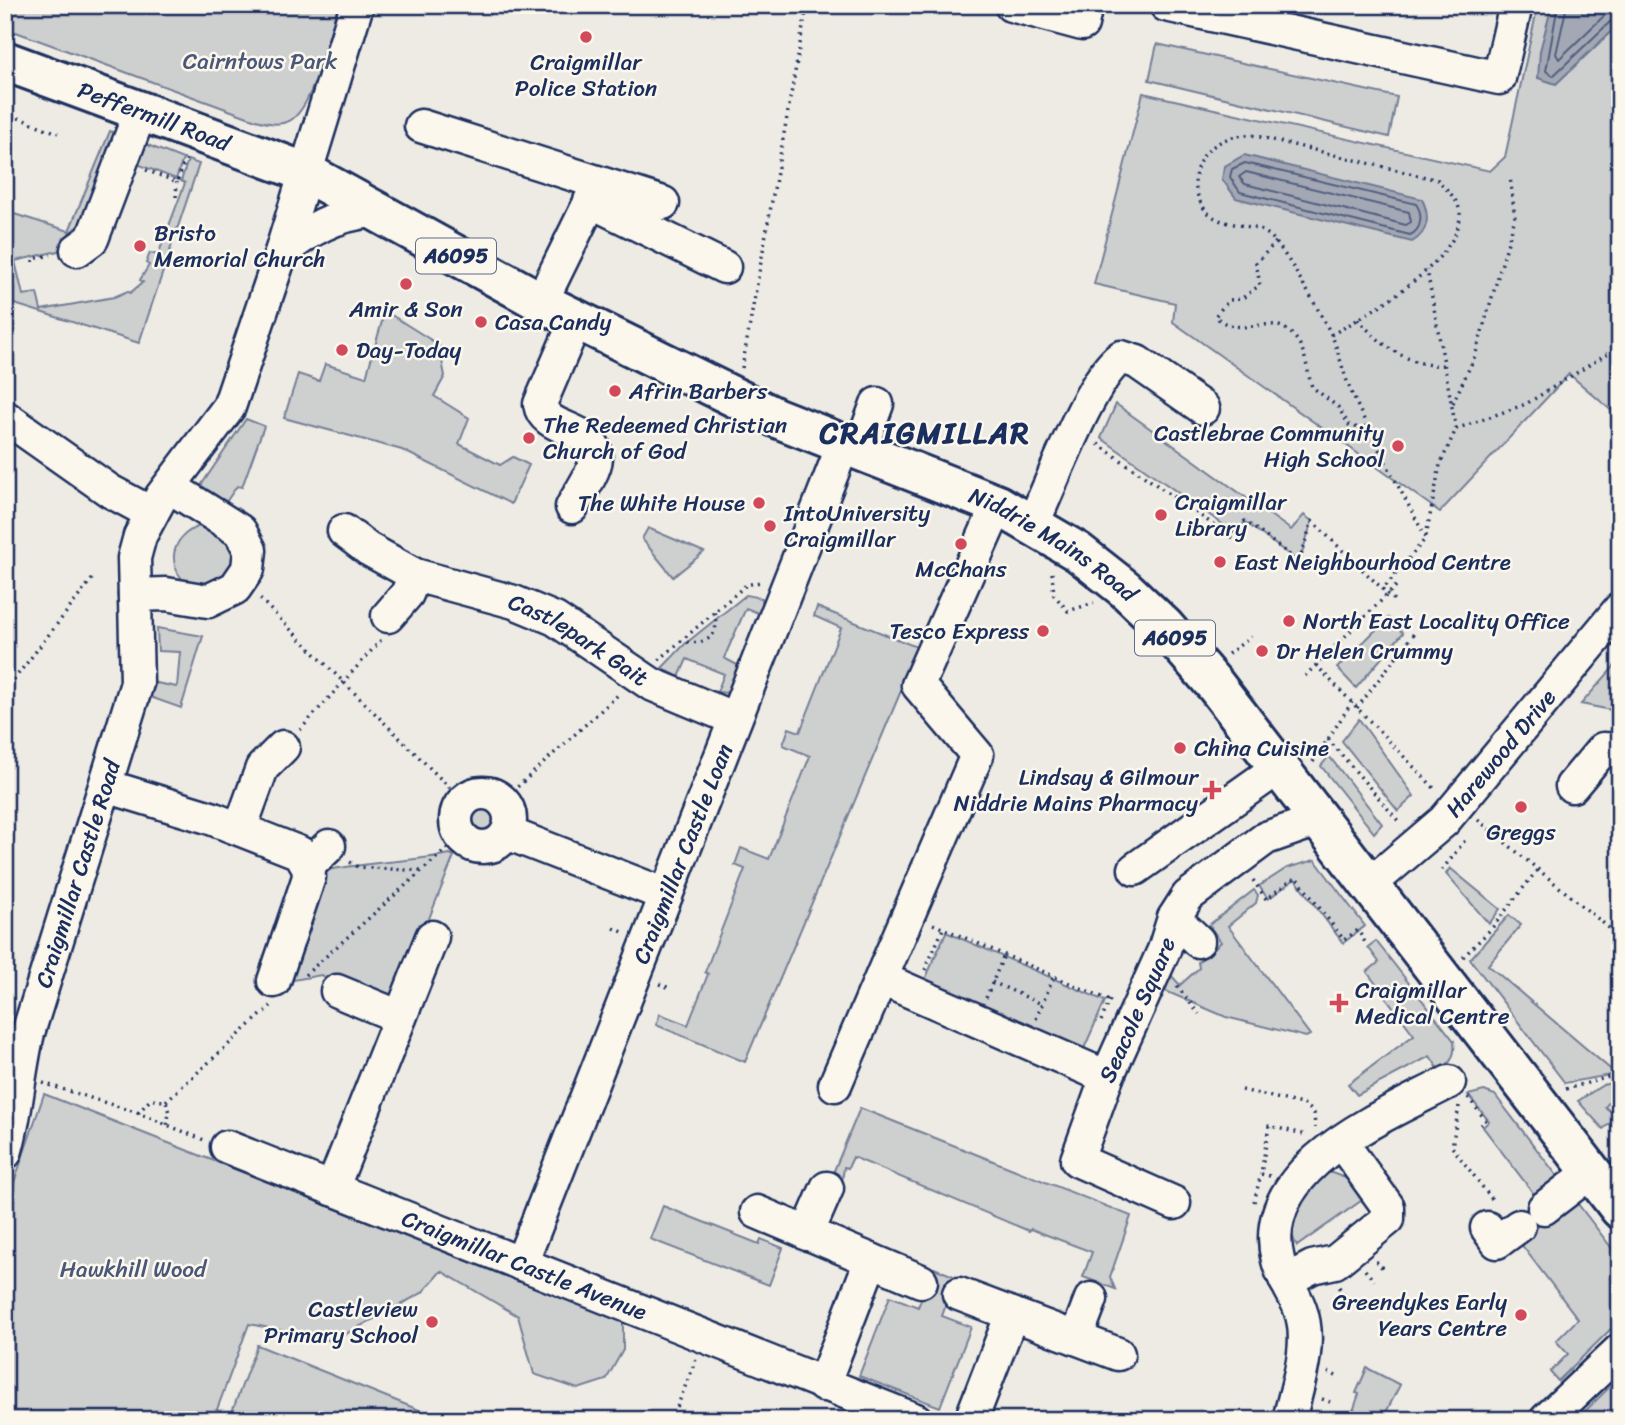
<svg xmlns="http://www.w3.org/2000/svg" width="1625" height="1425" viewBox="0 0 1625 1425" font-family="Sriracha,sans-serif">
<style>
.green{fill:#cecfcf;stroke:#747f96;stroke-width:2}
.water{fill:#a3a8b4;stroke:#6d7892;stroke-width:2}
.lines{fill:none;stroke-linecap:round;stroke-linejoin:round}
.shore{stroke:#515f80;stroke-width:2}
.minor-casing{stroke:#1b2f5e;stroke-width:37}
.major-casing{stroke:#1b2f5e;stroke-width:44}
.path{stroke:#1b2f5e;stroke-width:3.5;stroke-dasharray:2 5;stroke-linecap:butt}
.minor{stroke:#fbf7ec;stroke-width:32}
.major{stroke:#fbf7ec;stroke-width:38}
.poi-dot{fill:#d1495b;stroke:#fbf7ec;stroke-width:2.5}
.labels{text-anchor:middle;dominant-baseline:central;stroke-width:5;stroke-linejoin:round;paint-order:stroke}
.shield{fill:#fbf7ec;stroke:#5e6b89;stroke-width:2}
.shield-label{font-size:21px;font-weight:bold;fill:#1b2f5e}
.park-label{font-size:23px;fill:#48577a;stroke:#fbf7ec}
.poi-label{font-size:23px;fill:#1b2f5e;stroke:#fbf7ec;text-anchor:start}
.street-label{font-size:23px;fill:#1b2f5e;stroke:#fbf7ec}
.district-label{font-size:30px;font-weight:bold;letter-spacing:2px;fill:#1b2f5e;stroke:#fbf7ec}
</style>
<rect width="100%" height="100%" fill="#eeebe4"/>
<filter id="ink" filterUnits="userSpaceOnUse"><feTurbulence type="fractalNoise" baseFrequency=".0143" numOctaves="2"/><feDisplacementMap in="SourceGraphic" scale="14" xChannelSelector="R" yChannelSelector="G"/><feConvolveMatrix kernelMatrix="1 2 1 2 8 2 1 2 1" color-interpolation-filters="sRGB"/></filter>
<g filter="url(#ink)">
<!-- green -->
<path class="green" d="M5,5H338C329,32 314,109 289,121C278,126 267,123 256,120L5,28Z
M1538,5H1620V418L1569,374L1440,512L1173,322L1175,303L1094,284L1143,93L1490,171L1505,157Z
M1157,44L1397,97L1389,137L1149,80Z
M110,131L124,136L93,217L70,232L58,251L15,261L23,295L37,293L41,310L114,297L128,291L130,293L143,282L140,280L149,265L146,263L150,253L158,255L185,183L181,181L188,160L199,164L139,343L5,301V231L11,213L69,231Z
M135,140L183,159L176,179L127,160Z
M385,311L439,345L445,376L434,396L469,418L459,444L500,465L513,457L529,465L511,504L402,450L284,418L298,374L319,381L325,364L366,377Z
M1116,404L1291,530L1304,515L1312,521L1299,562L1245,522L1235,533L1101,438Z
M246,419L264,426L242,487L237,486L226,502L201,493L200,487Z
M200,526H210L234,544L237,564L219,588L188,585C165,565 171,536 200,526Z
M648,528L704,552L673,577L642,539Z
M746,595L762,598L763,615L746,608L724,658L741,667L729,693L717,692L724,674L687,659L679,677L662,668L685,644Z
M817,607L919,648L745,1062L656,1025L660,1014L688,1025L708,974L705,972L745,869L735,865L741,848L769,859L810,756L783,745L789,728L800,732L841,628L814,616Z
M1388,618L1403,633L1356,688L1337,668Z
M157,628L203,636L181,708L150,697L156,683L177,687L180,652L158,651Z
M1618,662L1620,715L1616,711L1581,704Z
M1359,719L1414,796L1398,811L1342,741Z
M1329,756L1382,824L1374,833L1321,766Z
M465 821a17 17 0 1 1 34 0a17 17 0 1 1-34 0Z
M450,854L454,856L398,996L381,1000L321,975L288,981L323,871C366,862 408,862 450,854Z
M1315,860L1365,926L1343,943L1295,879L1268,899L1259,886L1287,868Z
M1450,868L1500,909L1489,924L1446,874Z
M1254,890L1258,895L1256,903L1228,926L1310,1035L1306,1037L1226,1017L1163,990L1170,974L1180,985L1199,968L1198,962L1221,942L1209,925Z
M1509,915L1521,925L1488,965L1616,1074L1565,1083L1470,959Z
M946,932L1105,1001L1083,1051L924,982Z
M1376,941L1454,1041C1456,1055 1451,1063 1440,1071L1430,1056L1357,1095L1348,1084L1414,1035L1367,972L1379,962L1368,947Z
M1620,1081V1089L1605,1107L1618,1117L1603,1129L1578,1101L1603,1085Z
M1484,1091L1495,1095L1558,1177L1557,1184L1537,1198L1483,1127L1489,1121L1468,1095Z
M44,1094L623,1322V1350L606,1380L578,1389L534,1374L518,1316L441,1271L422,1293L333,1341L249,1324L213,1420H5V1209Z
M860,1108L1131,1216L1110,1277L1115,1289L1083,1277L1092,1252L1031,1229L1029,1231L853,1157L848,1168L844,1167L842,1182L831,1178Z
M1329,1172L1351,1180L1365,1198L1297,1246C1281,1220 1304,1193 1320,1174Z
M1572,1201L1578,1204L1620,1259V1320L1558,1381L1550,1372L1568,1354L1556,1341L1578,1319L1518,1240Z
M663,1206L759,1244L761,1239L783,1248L769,1285L650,1239Z
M934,1268L956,1277L942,1316L971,1327L940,1407L859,1376L890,1296L918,1307Z
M257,1345L444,1420H229Z
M1367,1368L1400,1385L1382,1420H1350L1359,1394L1356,1393Z
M1620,1377V1420H1576L1578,1418Z"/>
<!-- water -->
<path class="water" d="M1552,5H1620V23L1556,84L1538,78L1540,51Z
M1244,155L1422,199C1430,216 1429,232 1412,242L1236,198L1222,179L1225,166Z"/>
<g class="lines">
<!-- shore -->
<path class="shore" d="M1558,5L1546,71L1553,76L1612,20L1620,18
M1567,5L1556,54L1559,59L1607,13L1620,9
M1245,163L1416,204C1423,214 1422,230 1410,235L1240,192L1230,177L1232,169Z
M1246,172L1409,212L1411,222L1406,225L1245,184L1239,177Z"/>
<defs>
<g id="minor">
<path d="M1011,5L1082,24L1086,5"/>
<path d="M1166,5L1499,78L1516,5"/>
<path d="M421,126L663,203"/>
<path d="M590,201L724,267"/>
<path d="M77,250L92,239L141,110"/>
<path d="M281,253C310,229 334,215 372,211"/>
<path d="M541,302L599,184"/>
<path d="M5,417L110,491L151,513"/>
<path d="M860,450L877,404"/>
<path d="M572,507C579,494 595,472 596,458C596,425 544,433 540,404L576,320"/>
<path d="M1032,525C1052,484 1089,380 1121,357L1137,362L1203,408"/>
<path id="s1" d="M344,531L368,549L415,575L514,602L555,619L651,684L735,719"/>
<path d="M135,595L166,594L208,601L235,588L248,569L250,550L240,531L170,487"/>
<path d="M388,616L407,594L415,575"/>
<path d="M106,786L211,818L300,853L308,866L309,877L274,981"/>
<path d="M1572,786L1603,749L1620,750"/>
<circle cx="483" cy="820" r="27"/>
<path d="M240,829L262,768L283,747"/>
<path d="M507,833L666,895"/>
<path d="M308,866L329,846"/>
<path d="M1135,869L1278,768"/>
<path id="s2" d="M1369,885L1444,821L1620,609"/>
<path d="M1174,918L1198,941"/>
<path d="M882,979L1107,1077"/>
<path d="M337,991L400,1017"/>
<path d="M835,1085L977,755L918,685L998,505"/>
<path id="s3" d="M227,1147L916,1420"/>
<path id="s4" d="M5,1153C17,1114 18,1074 28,1033L137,683L134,558L140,536L161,497L229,407L281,253L357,5"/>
<path d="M332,1189L432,937"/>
<path id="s5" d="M1174,1203L1077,1160L1107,1077L1164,950L1174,918L1188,896L1266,838L1306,824L1317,816"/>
<path d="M1544,1208L1591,1172"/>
<path d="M757,1212L921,1281"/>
<path d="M1487,1228L1497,1242L1519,1226"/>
<path d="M807,1234L827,1188"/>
<path id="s6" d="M521,1264L844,443"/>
<path d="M1286,1281L1312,1267L1335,1262L1388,1219V1207L1342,1143"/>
<path d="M959,1294L1118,1354"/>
<path d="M1076,1338L1091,1299"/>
<path d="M823,1385L871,1260"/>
<path d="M971,1420L1012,1314"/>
<path d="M1289,1420C1297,1386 1313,1343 1300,1309C1294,1292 1282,1278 1278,1260C1254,1167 1385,1116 1449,1082"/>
<path d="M1546,1420L1620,1350"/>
</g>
<g id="major">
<path id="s7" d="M5,61L305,172L541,302L736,398L777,418L998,505L1078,552L1125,589L1164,626L1216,686L1620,1209"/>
</g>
</defs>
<!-- minor casing -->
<use href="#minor" class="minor-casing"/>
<!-- major casing -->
<use href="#major" class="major-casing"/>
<!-- path -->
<path class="path" d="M5,113L58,133
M6,113L12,96
M146,170L177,182L186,158
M176,197L177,182
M1276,242L1256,263L1260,285L1241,299L1229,300L1215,316C1244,344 1276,303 1300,345C1307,359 1307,372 1312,387L1338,407L1349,425L1371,432
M33,262V259L51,255
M1358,319C1379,344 1411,368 1445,365
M1331,335C1368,314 1458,263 1460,216C1461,202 1447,190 1438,180L1252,135C1220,133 1187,158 1197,193C1209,237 1253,215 1274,240C1288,256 1322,315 1332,336C1340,355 1344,377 1353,396C1375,444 1401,491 1426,538L1383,589
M742,368L807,5
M1453,403L1475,356L1515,218L1510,176
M1456,429L1526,404L1620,346
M1098,444L1231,537L1245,521L1299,562L1312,521L1394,600
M1426,536L1440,465L1456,429L1427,270
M1052,573L1054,595L1068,611L1094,603
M260,599L463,801
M680,641C703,646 722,639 714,612
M1228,654L1251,637
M659,660L746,585L760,582
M1316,665L1436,790
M1305,676L1398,584
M5,691L93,578
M1357,708L1416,631
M300,730L381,640
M1328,739L1400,823
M1313,762L1352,702
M502,801L619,694
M1478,820L1620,937
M350,862L358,867L424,871
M1442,870L1466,839
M1253,880L1266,899L1296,877L1344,940L1358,930L1366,944
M933,924L1109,1000
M614,928L625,933
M1463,957L1492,928L1538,869
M925,970L943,929
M305,975L461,836
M992,982L1042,1004
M659,984L670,988
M1177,986L1199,1014
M986,998L1004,955
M1036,1019L1054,976
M1101,1021L1110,1000
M43,1083L138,1113L204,1140
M1566,1089L1620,1074
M1242,1090L1306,1105L1314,1113L1315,1128
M1468,1097L1486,1121L1481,1125
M166,1101L271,1006
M1459,1106L1452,1147L1494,1202
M138,1113L150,1100L166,1101L169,1113L167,1126
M1270,1176L1261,1174L1269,1126L1308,1135
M1254,1202L1261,1174
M1376,1261L1385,1271
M1365,1270L1374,1281
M1339,1287L1348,1299
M1328,1372L1338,1377
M1322,1399L1330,1402
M672,1420L696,1359"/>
<!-- minor -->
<use href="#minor" class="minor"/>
<!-- major -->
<use href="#major" class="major"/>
</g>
</g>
<!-- markers -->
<g class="poi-dot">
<circle cx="586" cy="37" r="7"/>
<circle cx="140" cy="246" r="7"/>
<circle cx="406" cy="284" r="7"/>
<circle cx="481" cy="322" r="7"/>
<circle cx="342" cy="350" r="7"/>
<circle cx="615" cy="391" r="7"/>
<circle cx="529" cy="438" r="7"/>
<circle cx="1398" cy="446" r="7"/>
<circle cx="759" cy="503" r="7"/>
<circle cx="1161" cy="515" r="7"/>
<circle cx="770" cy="526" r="7"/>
<circle cx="961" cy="544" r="7"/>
<circle cx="1220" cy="562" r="7"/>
<circle cx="1289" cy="621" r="7"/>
<circle cx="1043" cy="631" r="7"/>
<circle cx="1262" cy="651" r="7"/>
<circle cx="1180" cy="748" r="7"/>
<path d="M1208.5 779.5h7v7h7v7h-7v7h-7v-7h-7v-7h7z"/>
<circle cx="1521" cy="807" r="7"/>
<path d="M1335.5 992.5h7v7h7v7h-7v7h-7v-7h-7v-7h7z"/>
<circle cx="1521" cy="1315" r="7"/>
<circle cx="432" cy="1322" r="7"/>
</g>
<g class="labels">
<!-- shield labels -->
<g class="shield">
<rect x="416" y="238.5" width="80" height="35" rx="5"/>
<rect x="1135" y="620.5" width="80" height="35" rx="5"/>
</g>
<g class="shield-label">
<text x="456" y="256">A6095</text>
<text x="1175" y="638">A6095</text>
</g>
<!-- park labels -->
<g class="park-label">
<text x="260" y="61">Cairntows Park</text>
<text x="133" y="1269">Hawkhill Wood</text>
</g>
<!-- poi labels -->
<g class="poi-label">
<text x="586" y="62" text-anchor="middle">Craigmillar<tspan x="586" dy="26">Police Station</tspan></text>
<text x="154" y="233">Bristo<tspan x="154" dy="26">Memorial Church</tspan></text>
<text x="406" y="309" text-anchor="middle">Amir &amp; Son</text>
<text x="495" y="322">Casa Candy</text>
<text x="356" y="350">Day-Today</text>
<text x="629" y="391">Afrin Barbers</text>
<text x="543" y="425">The Redeemed Christian<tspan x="543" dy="26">Church of God</tspan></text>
<text x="1384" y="433" text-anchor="end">Castlebrae Community<tspan x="1384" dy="26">High School</tspan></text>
<text x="1175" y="502">Craigmillar<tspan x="1175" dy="26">Library</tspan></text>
<text x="745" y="503" text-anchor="end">The White House</text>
<text x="784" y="513">IntoUniversity<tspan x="784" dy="26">Craigmillar</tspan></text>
<text x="1234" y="562">East Neighbourhood Centre</text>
<text x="961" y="569" text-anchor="middle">McChans</text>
<text x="1303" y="621">North East Locality Office</text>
<text x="1029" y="631" text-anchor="end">Tesco Express</text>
<text x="1276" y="651">Dr Helen Crummy</text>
<text x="1194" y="748">China Cuisine</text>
<text x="1198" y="777" text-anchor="end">Lindsay &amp; Gilmour<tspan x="1198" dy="26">Niddrie Mains Pharmacy</tspan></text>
<text x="1521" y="832" text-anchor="middle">Greggs</text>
<text x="1355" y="990">Craigmillar<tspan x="1355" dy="26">Medical Centre</tspan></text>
<text x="1507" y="1302" text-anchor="end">Greendykes Early<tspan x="1507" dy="26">Years Centre</tspan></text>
<text x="418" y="1309" text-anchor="end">Castleview<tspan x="418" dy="26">Primary School</tspan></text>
</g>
<!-- street labels -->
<g class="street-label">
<text stroke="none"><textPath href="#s7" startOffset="159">Peffermill Road</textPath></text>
<text stroke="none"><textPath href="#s7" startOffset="1157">Niddrie Mains Road</textPath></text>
<text stroke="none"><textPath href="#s1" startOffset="261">Castlepark Gait</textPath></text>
<text stroke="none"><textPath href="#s2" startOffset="187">Harewood Drive</textPath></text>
<text stroke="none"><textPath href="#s6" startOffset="441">Craigmillar Castle Loan</textPath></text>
<text stroke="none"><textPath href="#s4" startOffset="289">Craigmillar Castle Road</textPath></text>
<text stroke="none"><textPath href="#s5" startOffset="268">Seacole Square</textPath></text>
<text stroke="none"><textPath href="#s3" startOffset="320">Craigmillar Castle Avenue</textPath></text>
</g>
<!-- district labels -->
<g class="district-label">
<text x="925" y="433">CRAIGMILLAR</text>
</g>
</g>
<!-- margin -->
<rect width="1625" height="1425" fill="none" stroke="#fbf7ec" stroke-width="28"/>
<rect x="14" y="14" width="1597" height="1397" fill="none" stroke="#1b2f5e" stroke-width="2.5" filter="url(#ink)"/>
</svg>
